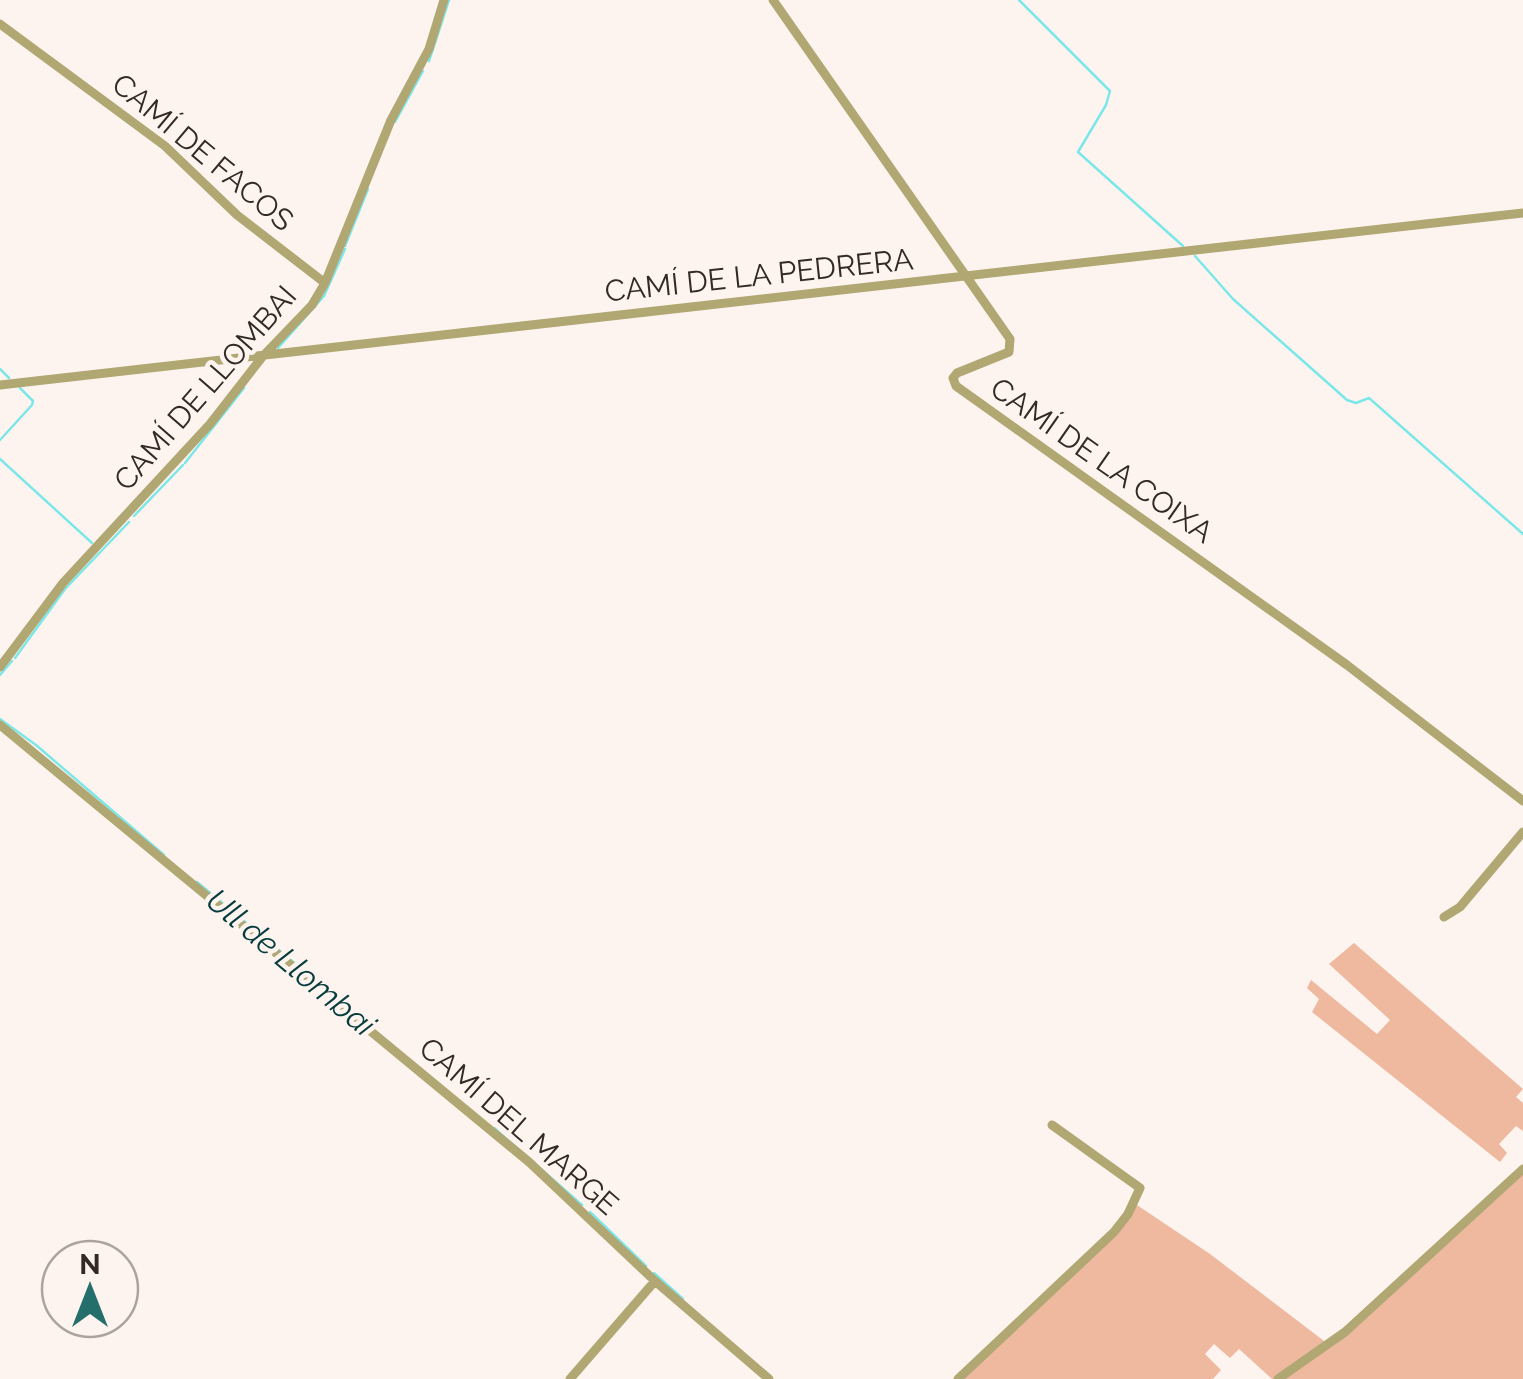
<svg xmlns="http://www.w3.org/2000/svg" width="1523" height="1379" viewBox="0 0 1523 1379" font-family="Raleway,sans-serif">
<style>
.green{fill:#eeb99f}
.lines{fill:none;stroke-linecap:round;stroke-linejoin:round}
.stream{stroke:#7ce7e9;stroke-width:2.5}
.minor{stroke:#b0a772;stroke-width:9}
.labels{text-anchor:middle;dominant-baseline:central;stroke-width:9;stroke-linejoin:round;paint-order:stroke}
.street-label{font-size:30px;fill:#332a25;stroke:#fef4ef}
.water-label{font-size:32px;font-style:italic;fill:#073c3d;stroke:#fef4ef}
</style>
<rect width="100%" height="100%" fill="#fef4ef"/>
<!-- green -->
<path class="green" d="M1354,943L1523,1089L1516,1097L1523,1103V1131L1516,1126L1499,1144L1507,1153L1500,1162L1312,1012L1319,999L1307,988L1311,980L1377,1034L1390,1020L1329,964Z
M1523,1170V1379H1272L1239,1349L1230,1358L1214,1344L1205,1354L1221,1370L1213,1379H960L1104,1242L1134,1203L1210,1254L1328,1344Z"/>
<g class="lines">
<!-- stream -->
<path class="stream" d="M1019,0L1110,91L1106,105L1078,152L1183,246
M429,61L449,0
M395,122L423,71
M345,246L368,189
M1195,256L1233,299L1347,400L1356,403L1369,398L1523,534
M278,348L324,296L345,249
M0,369L9,378
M0,440L32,405L33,401L20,388
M0,459L92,543
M185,463L244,388
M134,516L183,465
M15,658L65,589L129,522
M0,675L12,661
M0,719L36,745L164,855
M197,882L368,1024
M494,1128L582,1205
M590,1212L646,1266
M654,1273L683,1299"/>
<!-- minor -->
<path class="minor" d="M773,0L1010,339L1009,352L957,373L953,378L956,386L1347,665L1523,801
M0,24L165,146L237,215L325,283
M0,385L1523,213
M0,667L63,583L210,424L263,356L312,305L325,283L391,120L429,49L444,0
M0,725L529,1162L655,1281L769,1379
M1444,917L1460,907L1523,832
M570,1379L655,1281
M958,1379L1114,1232L1128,1214L1140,1188L1052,1125
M1278,1379L1345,1332L1523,1169"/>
</g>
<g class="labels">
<!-- street labels -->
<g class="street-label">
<text transform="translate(203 152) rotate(40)">CAMÍ DE FACOS</text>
<text transform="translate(759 275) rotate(-6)">CAMÍ DE LA PEDRERA</text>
<text transform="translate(205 388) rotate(-49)">CAMÍ DE LLOMBAI</text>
<text transform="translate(1102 460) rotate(35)">CAMÍ DE LA COIXA</text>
<text transform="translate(519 1126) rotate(41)">CAMÍ DEL MARGE</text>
</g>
<!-- water labels -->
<g class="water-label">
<text transform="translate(291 962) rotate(40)">Ull de Llombai</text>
</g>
</g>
<!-- north arrow -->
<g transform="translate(90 1289)"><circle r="48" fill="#fef4ef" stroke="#ada39e" stroke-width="2.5"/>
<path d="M0-8L18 38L0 25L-18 38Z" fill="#246f6b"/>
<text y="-15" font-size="28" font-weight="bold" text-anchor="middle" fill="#332a25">N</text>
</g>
</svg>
